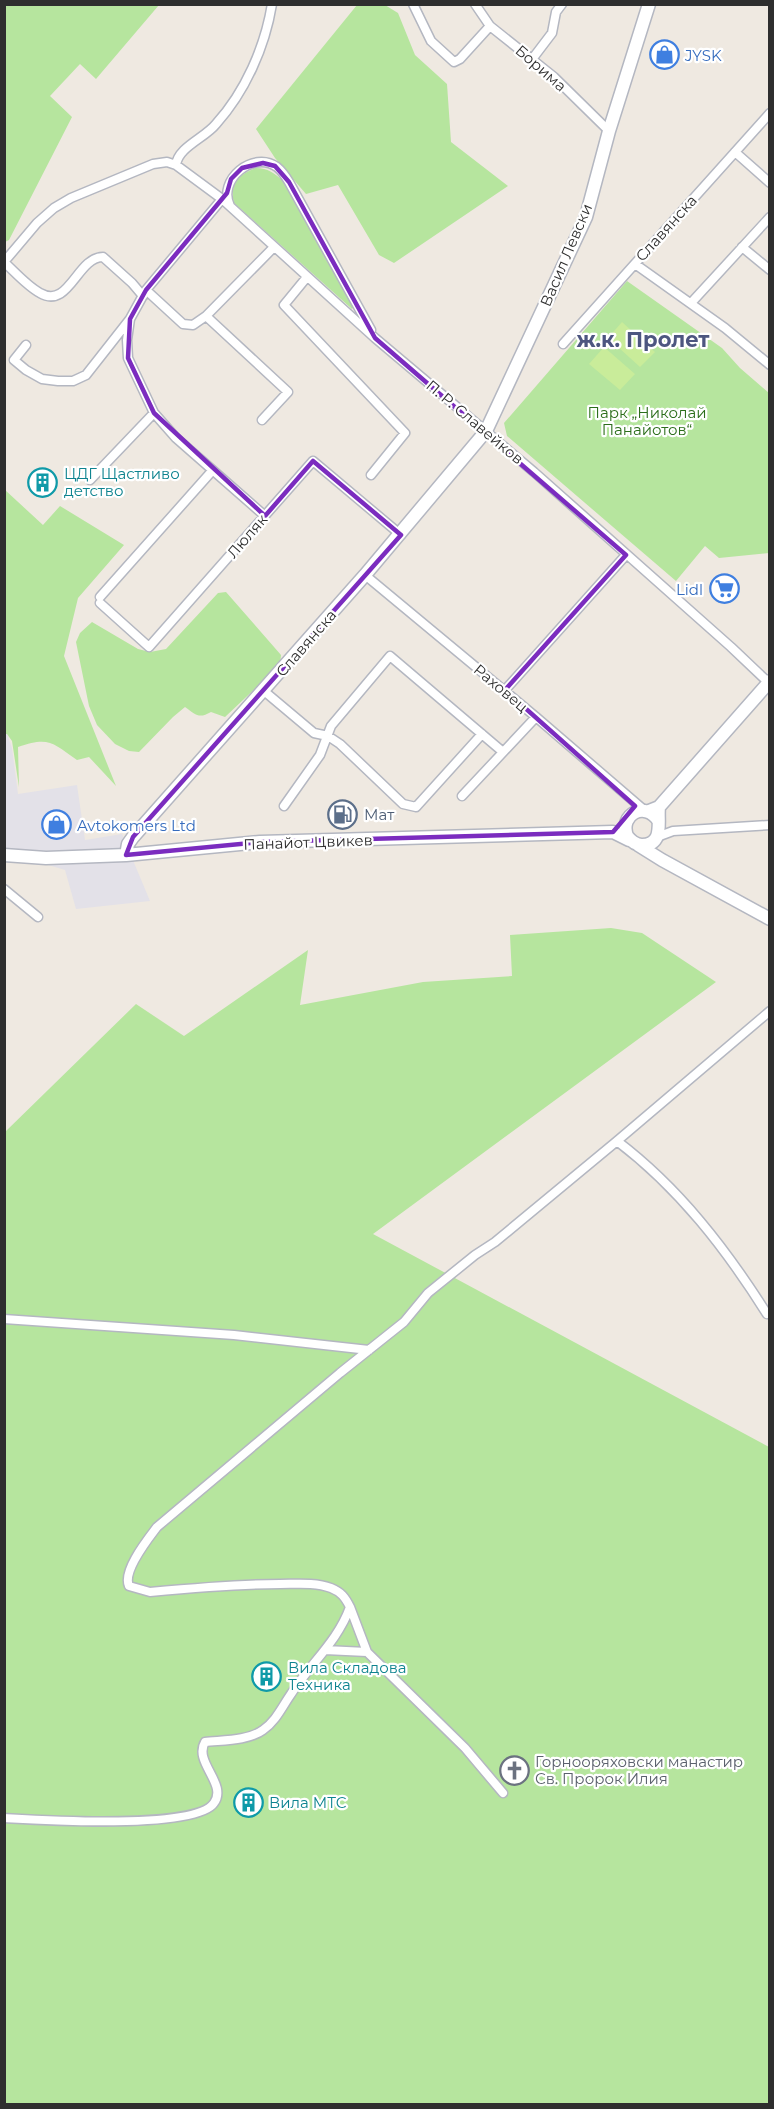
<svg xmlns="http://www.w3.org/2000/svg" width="774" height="2109" viewBox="0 0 774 2109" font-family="Montserrat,sans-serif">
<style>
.industrial{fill:#e3e1e8}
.green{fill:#b6e59e}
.pitch{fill:#c9ec9a}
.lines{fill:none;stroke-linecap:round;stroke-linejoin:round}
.street-casing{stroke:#b4b7c1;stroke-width:11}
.secondary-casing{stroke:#b4b7c1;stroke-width:15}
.street{stroke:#fff;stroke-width:8}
.secondary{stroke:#fff;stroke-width:12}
.marked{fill:none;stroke:#7b2cbf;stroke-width:4.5;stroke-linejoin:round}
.labels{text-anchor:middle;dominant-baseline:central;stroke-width:4.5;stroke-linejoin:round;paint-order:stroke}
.shop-label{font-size:15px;fill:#366cbe;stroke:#fff;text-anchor:start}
.street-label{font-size:15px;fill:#2e2e2e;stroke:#fff}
.park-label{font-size:15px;fill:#2c6e1b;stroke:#fff}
.culture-label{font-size:15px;fill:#0d838f;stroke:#fff;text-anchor:start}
.service-label{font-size:15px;fill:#4e5e75;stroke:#fff;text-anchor:start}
.worship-label{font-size:15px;fill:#5b616d;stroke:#fff;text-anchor:start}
.district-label{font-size:21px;font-weight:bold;fill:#4d5680;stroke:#fff}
</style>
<rect width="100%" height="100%" fill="#efe9e1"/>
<!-- industrial -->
<path class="industrial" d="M4,734H7L12,748L18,794L77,785L85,840L122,834L150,901L76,909L65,870L5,852Z"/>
<!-- green -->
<path class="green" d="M5,4L159,5L96,79L80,64L50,96L72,117L9,240L5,242Z
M357,5H385L398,13L415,55L447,84L451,142L508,186L394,263L379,255L338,185L306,194L275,158L256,129Z
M256,168C268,168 274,173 282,180L354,306L352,309L234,203C229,184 239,174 256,168Z
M627,281L722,348L740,368L769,393V553L719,558L705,546L676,581L507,436L504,423Z
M4,489L43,525L60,506L124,545L78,598L64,656L116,786L89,757L77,760C53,743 49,736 18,747L19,787L12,741L7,734H5Z
M226,592L281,655L280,665L225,717L211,712C199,719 196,715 185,707L173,717L139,752L129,751L115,744L97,725L89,706L76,642L80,633L92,622L138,649L150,652L166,649L218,593Z
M611,928L642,933L716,982L373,1234L769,1447V2104H5V1132L136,1004L184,1036L308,950L300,1005L423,982L512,976L510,935Z"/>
<!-- pitch -->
<path class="pitch" d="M622,322L655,352L640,367L608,338Z
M604,347L635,374L620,390L589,364Z"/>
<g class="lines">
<defs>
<path id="street" d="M413,4L431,41L454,62L460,59L490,26
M475,4L490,26L554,77L609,131
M533,58L552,33L556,12L562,4
M735,152L770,183
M176,165C178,147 205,138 216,124C245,92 265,47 272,4
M230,206C217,180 253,150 277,167C282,171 286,177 289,182L371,330
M742,247L770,270
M4,262L37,223L54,208L71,198L153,164L167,162L176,165L222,199L375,338L534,472L731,647L770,684
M4,262C15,272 27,286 40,293C69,310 77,257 103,257L132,283L143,296
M635,264L725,328L770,365
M307,277L284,305L405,433L371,475
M146,290L183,324L193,325L206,316L274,247
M691,303L770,217
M206,316L288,392L262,420
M130,319L127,340L128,358L154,413L176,438L265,516
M563,344L770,113
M26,345L14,360L26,370L42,379L58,381H73L86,375L130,319L146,290L222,199
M90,480L154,413
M365,575L536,717L644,810
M100,597L212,471
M100,603L149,647L313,461L401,535
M505,690L626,555
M264,691L314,733L328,736L340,744L403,804L416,807L482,734
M462,796L536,717
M284,806L320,755L331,726L390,656L503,752
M657,837L673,831L770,825
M4,889L38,917
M617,1141C679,1188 726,1249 767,1314
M4,1319L234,1335L369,1350
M350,1607L367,1652L465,1748L503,1793
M325,1650L367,1652
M4,1818C39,1820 196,1830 214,1803C228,1784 193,1762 205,1742C222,1740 248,1741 263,1730C276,1721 282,1707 291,1694C310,1664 338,1641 350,1607C345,1597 341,1592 331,1588C315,1582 296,1584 280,1584C236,1584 193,1588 150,1592L129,1586C122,1571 148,1539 157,1527L340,1373L404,1322L428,1293L475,1255L495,1242L617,1141L770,1011"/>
<path id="secondary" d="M649,811L659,807L770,681
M658,820C645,801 619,814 627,836C631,841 635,845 642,845C665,845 657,820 659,807
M638,845L662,860L770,919
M4,855L46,858L126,855L260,842L613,832L629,840
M126,855L128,844L133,837L365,575L486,431L586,217L609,131L649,4"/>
</defs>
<!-- street casing -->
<use href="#street" class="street-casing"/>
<!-- secondary casing -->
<use href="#secondary" class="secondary-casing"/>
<!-- street -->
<use href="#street" class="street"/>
<!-- secondary -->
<use href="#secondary" class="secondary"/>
</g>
<!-- marked area -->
<path class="marked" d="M263,163L275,166L289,182L375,338L626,555L505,690L635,806L613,832L260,842L126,855L133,837L401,535L313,461L265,516L154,413L128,358L130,319L146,290L227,193L231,179L242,168Z"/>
<!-- icons -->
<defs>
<symbol id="shop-ring" viewBox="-11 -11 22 22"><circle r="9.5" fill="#fff" stroke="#3f7fe0" stroke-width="1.5"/><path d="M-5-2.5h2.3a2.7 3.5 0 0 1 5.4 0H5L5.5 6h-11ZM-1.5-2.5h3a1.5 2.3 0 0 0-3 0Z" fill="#3f7fe0"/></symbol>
<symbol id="building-ring" viewBox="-11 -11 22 22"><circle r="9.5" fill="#fff" stroke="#0f9aa8" stroke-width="1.5"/><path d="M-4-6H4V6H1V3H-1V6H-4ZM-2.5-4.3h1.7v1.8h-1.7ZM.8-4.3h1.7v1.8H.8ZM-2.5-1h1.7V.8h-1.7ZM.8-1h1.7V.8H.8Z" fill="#0f9aa8"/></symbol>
<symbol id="supermarket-ring" viewBox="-11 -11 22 22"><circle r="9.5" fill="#fff" stroke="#3f7fe0" stroke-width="1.5"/><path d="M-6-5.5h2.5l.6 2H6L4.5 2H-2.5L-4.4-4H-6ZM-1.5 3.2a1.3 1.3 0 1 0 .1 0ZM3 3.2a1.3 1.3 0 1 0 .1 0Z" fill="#3f7fe0"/></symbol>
<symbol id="fuel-ring" viewBox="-11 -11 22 22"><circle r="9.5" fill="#fff" stroke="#5c6f8a" stroke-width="1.5"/><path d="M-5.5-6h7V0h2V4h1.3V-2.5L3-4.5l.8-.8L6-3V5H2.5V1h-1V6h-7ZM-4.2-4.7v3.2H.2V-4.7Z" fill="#5c6f8a"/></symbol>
<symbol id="church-ring" viewBox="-11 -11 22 22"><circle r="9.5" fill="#fff" stroke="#6b7280" stroke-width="1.5"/><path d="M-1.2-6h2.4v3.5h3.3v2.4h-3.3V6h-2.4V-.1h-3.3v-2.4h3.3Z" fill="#6b7280"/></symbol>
</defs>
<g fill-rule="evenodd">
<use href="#shop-ring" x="648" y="38" width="33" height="33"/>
<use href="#building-ring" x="26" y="466" width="33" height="33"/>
<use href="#supermarket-ring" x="708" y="572" width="33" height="33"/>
<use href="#fuel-ring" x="326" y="798" width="33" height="33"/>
<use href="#shop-ring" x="40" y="808" width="33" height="33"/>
<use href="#building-ring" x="250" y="1660" width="33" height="33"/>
<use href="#church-ring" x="498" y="1754" width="33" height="33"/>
<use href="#building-ring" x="232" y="1786" width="33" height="33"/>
</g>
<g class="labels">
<!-- shop labels -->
<g class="shop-label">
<text x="685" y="55">JYSK</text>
<text x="703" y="589" text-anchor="end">Lidl</text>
<text x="77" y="825">Avtokomers Ltd</text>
</g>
<!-- street labels -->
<g class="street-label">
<text transform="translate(541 68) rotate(41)">Борима</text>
<text transform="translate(666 228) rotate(-48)">Славянска</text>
<text transform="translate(566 255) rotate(-67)">Васил Левски</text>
<text transform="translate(475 422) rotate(40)">П. Р. Славейков</text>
<text transform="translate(247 536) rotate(-49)">Люляк</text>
<text transform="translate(306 643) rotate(-49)">Славянска</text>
<text transform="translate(501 688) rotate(40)">Раховец</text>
<text transform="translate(308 842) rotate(-2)">Панайот Цвикев</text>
</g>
<!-- park labels -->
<g class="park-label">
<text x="647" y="412">Парк „Николай<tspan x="647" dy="17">Панайотов“</tspan></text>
</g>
<!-- culture labels -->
<g class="culture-label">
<text x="64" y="473">ЦДГ Щастливо<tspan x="64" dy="17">детство</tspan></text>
<text x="288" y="1667">Вила Складова<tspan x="288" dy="17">Техника</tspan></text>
<text x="269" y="1802">Вила МТС</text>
</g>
<!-- service labels -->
<g class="service-label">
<text x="364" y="814">Мат</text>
</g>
<!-- worship labels -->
<g class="worship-label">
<text x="535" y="1761">Горнооряховски манастир<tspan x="535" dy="17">Св. Пророк Илия</tspan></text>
</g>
<!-- district labels -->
<g class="district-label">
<text x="643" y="339">ж.к. Пролет</text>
</g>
</g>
<!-- border -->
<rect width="774" height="2109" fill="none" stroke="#2e2e2e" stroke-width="12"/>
</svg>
